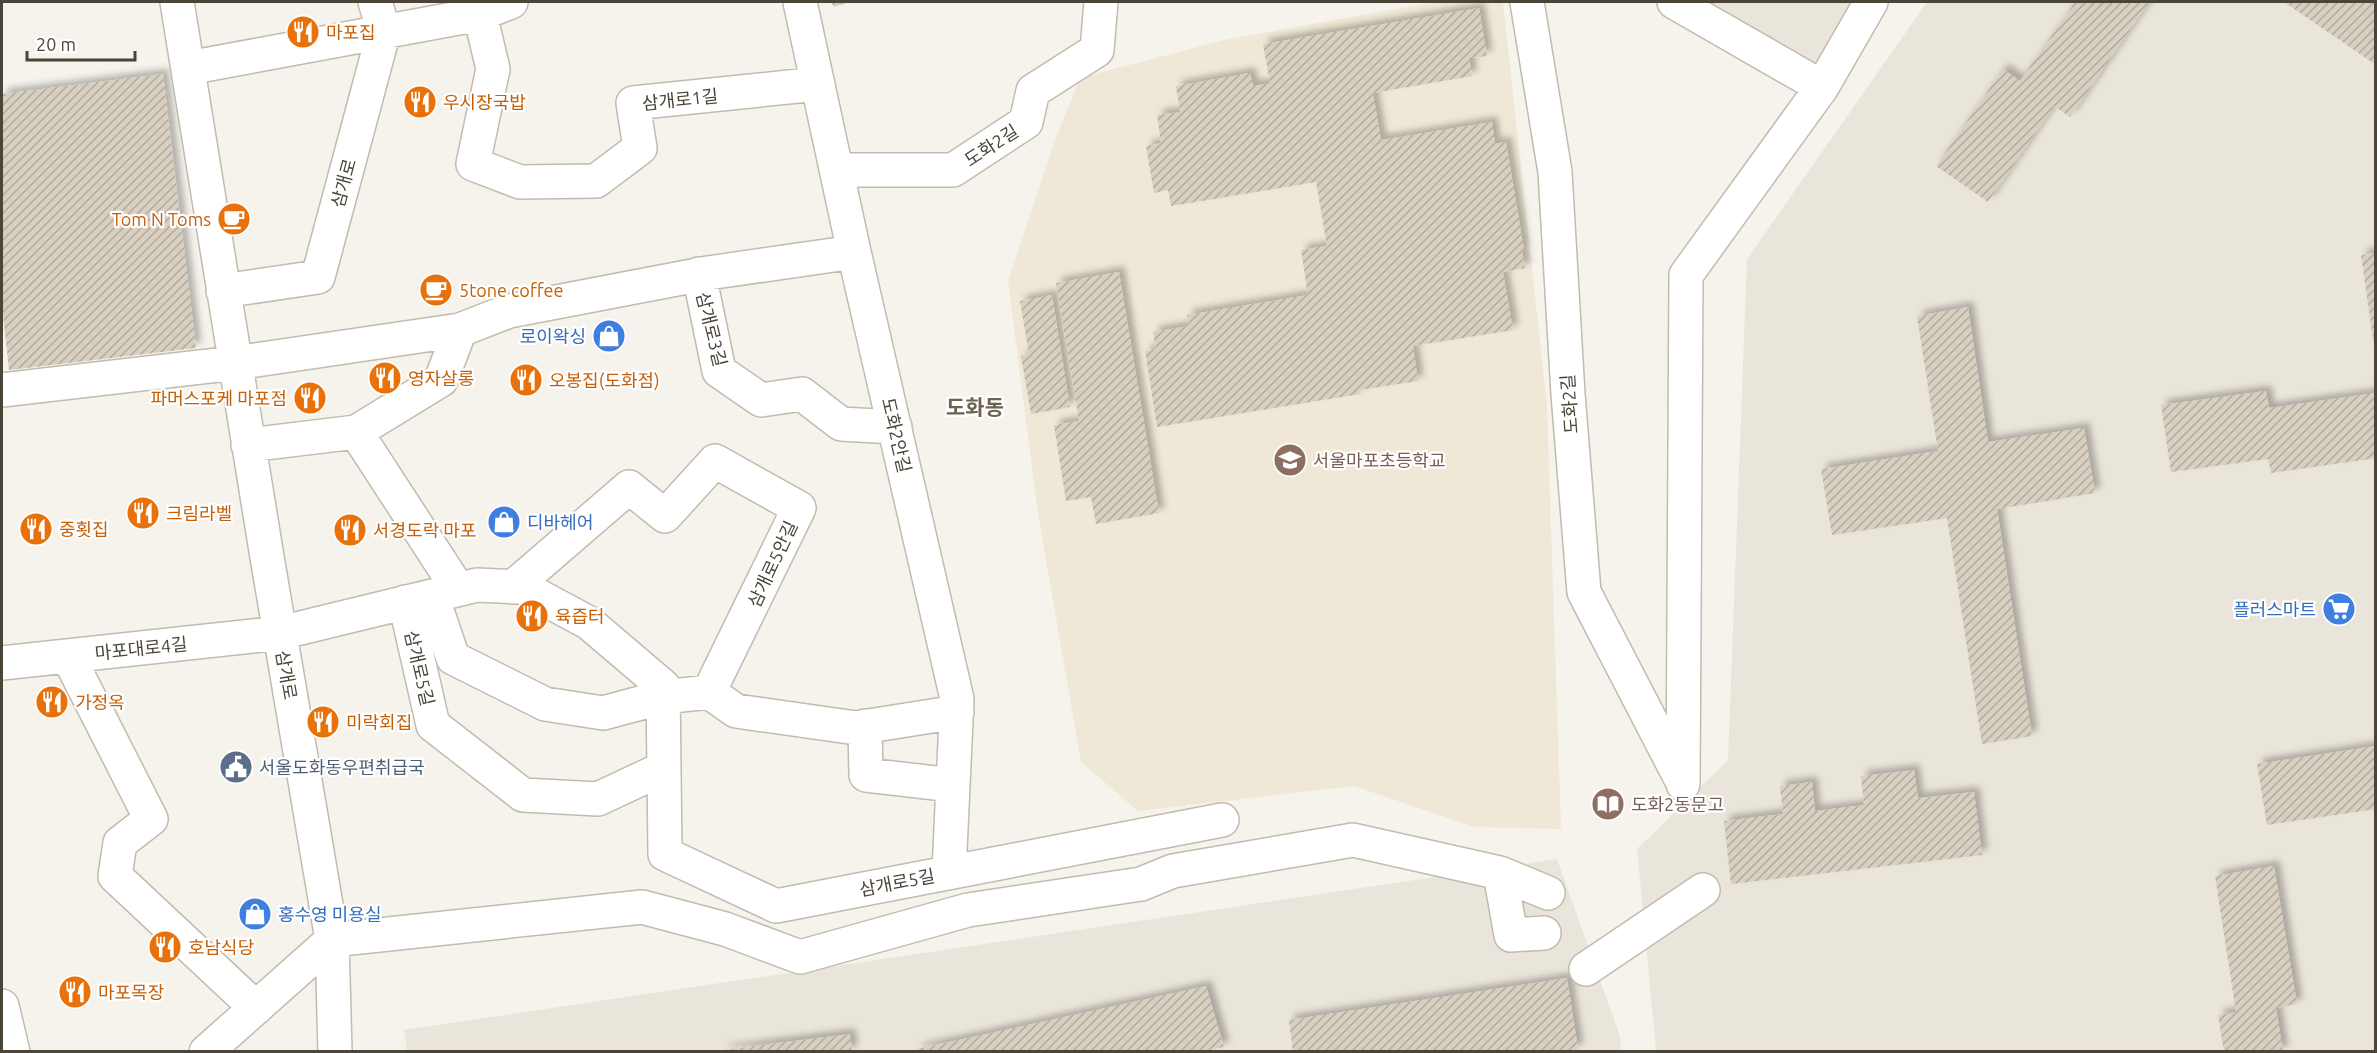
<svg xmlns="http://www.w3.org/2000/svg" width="2377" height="1053" viewBox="0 0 2377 1053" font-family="Ubuntu,'Noto Sans KR',sans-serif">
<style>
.residential{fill:#eae5da}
.education{fill:#efe8d6}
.building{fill:url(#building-hatch);filter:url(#shadow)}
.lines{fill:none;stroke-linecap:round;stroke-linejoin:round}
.minor-casing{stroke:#c2bbae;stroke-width:36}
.minor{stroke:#fff;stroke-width:33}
.labels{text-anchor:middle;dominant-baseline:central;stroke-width:4.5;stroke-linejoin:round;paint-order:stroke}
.food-label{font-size:18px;fill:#c56008;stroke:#fff;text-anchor:start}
.street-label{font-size:18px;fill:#4b4439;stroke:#fff}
.shop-label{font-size:18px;fill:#366cbe;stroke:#fff;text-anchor:end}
.education-label{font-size:18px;fill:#785e54;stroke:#fff;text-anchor:start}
.service-label{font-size:18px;fill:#4e5e75;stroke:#fff;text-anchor:start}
.quarter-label{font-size:21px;font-weight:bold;fill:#6e6250;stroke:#fff}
</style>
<defs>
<pattern id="building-hatch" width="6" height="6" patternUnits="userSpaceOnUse" patternTransform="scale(1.5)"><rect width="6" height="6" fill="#d8cfc1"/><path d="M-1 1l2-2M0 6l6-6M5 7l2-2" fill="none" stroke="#b1aa9e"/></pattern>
<filter id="shadow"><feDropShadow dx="5.5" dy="-5.5" stdDeviation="3" flood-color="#0004"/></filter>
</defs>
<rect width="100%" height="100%" fill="#f6f3ec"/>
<!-- residential -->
<path class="residential" d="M1674,2H1871L1822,87Z
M1927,2H2375V1051H1656L1637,849L1728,760L1747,259Z
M1557,859L1620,1036L1621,1051L407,1052L404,1030Z"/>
<!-- education -->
<path class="education" d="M1433,2H1503L1547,406L1561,829L1474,827L1354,786L1138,811L1081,762L1038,514L1008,281L1055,140L1080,78L1224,40Z"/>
<!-- building -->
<path class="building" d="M831,2H848L834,7Z
M2075,2H2149L2070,117L2054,106L1988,202L1936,166L2003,69L2020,81Z
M2284,2H2376V65Z
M1479,8L1487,56L1469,58L1472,76L1373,93L1381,140L1492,122L1495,144L1506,142L1524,250L1522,251L1525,268L1503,272L1513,330L1413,346L1418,381L1359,390L1360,394L1157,427L1145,351L1156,349L1153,332L1189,326L1187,315L1308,295L1301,250L1327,246L1316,182L1171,206L1168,190L1154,193L1146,146L1161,143L1157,115L1180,112L1176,86L1250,73L1253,86L1270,83L1263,44Z
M163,74L196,348L9,370L2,306V94Z
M2376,253V346H2374L2361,255Z
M1119,272L1159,513L1096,524L1091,497L1066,501L1054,425L1079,421L1056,283Z
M1052,295L1070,407L1031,414L1021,356L1029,354L1020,301Z
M1968,307L1988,442L2084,428L2095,493L1997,509L2032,736L1982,744L1947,518L1832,535L1821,469L1938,451L1917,316Z
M2266,391L2269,408L2376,393V458L2271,473L2268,459L2171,472L2161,405Z
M2376,746V809L2267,825L2257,764Z
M1914,770L1918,798L1974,792L1982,855L1731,884L1724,821L1783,814L1780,786L1812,782L1815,811L1864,805L1861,776Z
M2274,866L2297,1004L2276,1008L2283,1052H2224L2218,1015L2236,1012L2215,876Z
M1567,978L1578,1049L1562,1052H1293L1289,1020Z
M1206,986L1224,1047L1200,1052H918L917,1049Z
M850,1034L852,1052H723V1050Z"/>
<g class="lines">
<defs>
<path id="minor" d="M177,2L267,557L332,940L335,1052
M800,2L854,252L957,699L949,872
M1527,2L1555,172L1568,394L1584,592L1681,779
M1674,2L1822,87
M480,14L493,69L473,164L520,182L596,181L640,148L633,103L818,84
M188,68L480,14L511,2
M837,170H953L1026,122L1033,91L1097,50L1101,2
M699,274L719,371L761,400L802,394L841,424L895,427
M223,291L318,277L384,31L375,2
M2,390L235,363L460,330L509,311L708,273L854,252
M356,432L458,589
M248,445L356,432L441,380L460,330
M513,587L629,487L665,516L715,461L799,508L709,692
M432,596L453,658L545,704L603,713L663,697L709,692L736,711L856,728L957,712
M405,602L433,725L523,795L598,799L664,768
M68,656L151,819L120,843L115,876L256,1008
M2,663L280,633L477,585L522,587L589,623L663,686L665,854L776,906L1222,820
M865,726L866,775L953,785
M1683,784L1686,275L1822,87L1871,2
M1500,873L1511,935L1544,933
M1586,969L1703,890
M2,1006L13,1052
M206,1052L332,940L642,907L725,929L800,957L968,910L1141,884L1173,871L1353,840L1500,873L1548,893"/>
</defs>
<!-- minor casing -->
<use href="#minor" class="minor-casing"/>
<!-- minor -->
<use href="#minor" class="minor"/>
</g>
<!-- icons -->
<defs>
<symbol id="restaurant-disc" viewBox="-11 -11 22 22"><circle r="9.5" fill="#e8710a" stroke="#fff"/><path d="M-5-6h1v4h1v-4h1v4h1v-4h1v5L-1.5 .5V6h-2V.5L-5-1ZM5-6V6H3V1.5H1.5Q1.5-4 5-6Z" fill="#fff"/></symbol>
<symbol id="cafe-disc" viewBox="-11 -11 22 22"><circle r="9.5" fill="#e8710a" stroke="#fff"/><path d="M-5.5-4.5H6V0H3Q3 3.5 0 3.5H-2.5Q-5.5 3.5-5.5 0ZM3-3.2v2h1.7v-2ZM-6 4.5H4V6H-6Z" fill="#fff"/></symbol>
<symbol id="shop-disc" viewBox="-11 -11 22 22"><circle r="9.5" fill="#3f7fe0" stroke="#fff"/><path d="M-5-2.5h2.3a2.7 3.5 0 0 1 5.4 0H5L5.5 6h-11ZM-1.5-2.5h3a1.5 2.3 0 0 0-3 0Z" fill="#fff"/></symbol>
<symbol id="school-disc" viewBox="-11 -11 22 22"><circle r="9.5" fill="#8d6e63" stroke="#fff"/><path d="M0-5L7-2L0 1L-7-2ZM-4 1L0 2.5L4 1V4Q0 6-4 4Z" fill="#fff"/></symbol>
<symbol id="supermarket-disc" viewBox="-11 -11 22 22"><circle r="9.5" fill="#3f7fe0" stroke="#fff"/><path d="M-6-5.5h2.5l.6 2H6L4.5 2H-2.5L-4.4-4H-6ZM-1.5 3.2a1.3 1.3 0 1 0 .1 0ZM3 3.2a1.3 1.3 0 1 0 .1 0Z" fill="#fff"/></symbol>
<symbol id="civic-disc" viewBox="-11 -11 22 22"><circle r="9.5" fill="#5c6f8a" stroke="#fff"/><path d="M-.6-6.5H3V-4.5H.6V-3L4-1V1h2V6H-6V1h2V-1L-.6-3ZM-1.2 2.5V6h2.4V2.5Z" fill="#fff"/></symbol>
<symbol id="library-disc" viewBox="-11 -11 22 22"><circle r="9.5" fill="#8d6e63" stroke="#fff"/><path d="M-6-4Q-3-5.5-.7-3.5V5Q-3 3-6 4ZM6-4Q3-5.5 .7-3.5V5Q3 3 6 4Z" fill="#fff"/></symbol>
</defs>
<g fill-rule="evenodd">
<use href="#restaurant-disc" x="284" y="13" width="38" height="38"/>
<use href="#restaurant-disc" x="401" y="83" width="38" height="38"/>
<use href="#cafe-disc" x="215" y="200" width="38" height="38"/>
<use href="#cafe-disc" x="417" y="271" width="38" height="38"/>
<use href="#shop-disc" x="590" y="317" width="38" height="38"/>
<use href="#restaurant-disc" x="366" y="359" width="38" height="38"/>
<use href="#restaurant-disc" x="507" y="361" width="38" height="38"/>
<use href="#restaurant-disc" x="291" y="379" width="38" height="38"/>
<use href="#school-disc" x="1271" y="441" width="38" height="38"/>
<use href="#restaurant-disc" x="124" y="494" width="38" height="38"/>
<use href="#shop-disc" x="485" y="503" width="38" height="38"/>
<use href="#restaurant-disc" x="17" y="510" width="38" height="38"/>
<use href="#restaurant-disc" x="331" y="511" width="38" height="38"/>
<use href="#supermarket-disc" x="2320" y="590" width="38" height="38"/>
<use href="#restaurant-disc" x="513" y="597" width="38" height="38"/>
<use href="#restaurant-disc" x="33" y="683" width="38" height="38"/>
<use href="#restaurant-disc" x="304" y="703" width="38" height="38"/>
<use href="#civic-disc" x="217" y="748" width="38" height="38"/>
<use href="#library-disc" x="1589" y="785" width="38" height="38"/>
<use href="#shop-disc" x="236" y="895" width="38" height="38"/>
<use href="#restaurant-disc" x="146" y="928" width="38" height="38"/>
<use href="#restaurant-disc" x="56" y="973" width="38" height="38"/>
</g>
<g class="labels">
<!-- food labels -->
<g class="food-label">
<text x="326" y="32">마포집</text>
<text x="443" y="102">우시장국밥</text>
<text x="211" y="219" text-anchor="end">Tom N Toms</text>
<text x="459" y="290">5tone coffee</text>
<text x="408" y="378">영자살롱</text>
<text x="549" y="380">오봉집(도화점)</text>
<text x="287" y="398" text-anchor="end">파머스포케 마포점</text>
<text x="166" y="513">크림라벨</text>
<text x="59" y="529">중횟집</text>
<text x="373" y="530">서경도락 마포</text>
<text x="555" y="616">육즙터</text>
<text x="75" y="702">가정옥</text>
<text x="346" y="722">미락회집</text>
<text x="188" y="947">호남식당</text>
<text x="98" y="992">마포목장</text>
</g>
<!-- street labels -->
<g class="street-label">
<text transform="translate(680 99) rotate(-6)">삼개로1길</text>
<text transform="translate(991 145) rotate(-33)">도화2길</text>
<text transform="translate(343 183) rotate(-75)">삼개로</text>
<text transform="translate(712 329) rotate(76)">삼개로3길</text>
<text transform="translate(1569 404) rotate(-94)">도화2길</text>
<text transform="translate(897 435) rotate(77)">도화2안길</text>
<text transform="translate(772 564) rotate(-65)">삼개로5안길</text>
<text transform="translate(141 648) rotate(-6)">마포대로4길</text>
<text transform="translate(420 668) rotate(77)">삼개로5길</text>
<text transform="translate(287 675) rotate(80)">삼개로</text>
<text transform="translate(897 882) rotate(-11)">삼개로5길</text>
</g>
<!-- shop labels -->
<g class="shop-label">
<text x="586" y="336">로이왁싱</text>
<text x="527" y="522" text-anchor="start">디바헤어</text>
<text x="2316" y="609">플러스마트</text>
<text x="278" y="914" text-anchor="start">홍수영 미용실</text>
</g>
<!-- education labels -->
<g class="education-label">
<text x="1313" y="460">서울마포초등학교</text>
<text x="1631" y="804">도화2동문고</text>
</g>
<!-- service labels -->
<g class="service-label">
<text x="259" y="767">서울도화동우편취급국</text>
</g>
<!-- quarter labels -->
<g class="quarter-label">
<text x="975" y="407">도화동</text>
</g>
</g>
<!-- border -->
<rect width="2377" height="1053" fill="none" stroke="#4b4439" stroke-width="6"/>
<!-- scale -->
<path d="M27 51v9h108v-9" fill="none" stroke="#4b4439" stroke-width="3"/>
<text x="36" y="51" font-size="18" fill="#4b4439" stroke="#ffffff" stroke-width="4.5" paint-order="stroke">20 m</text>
</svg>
